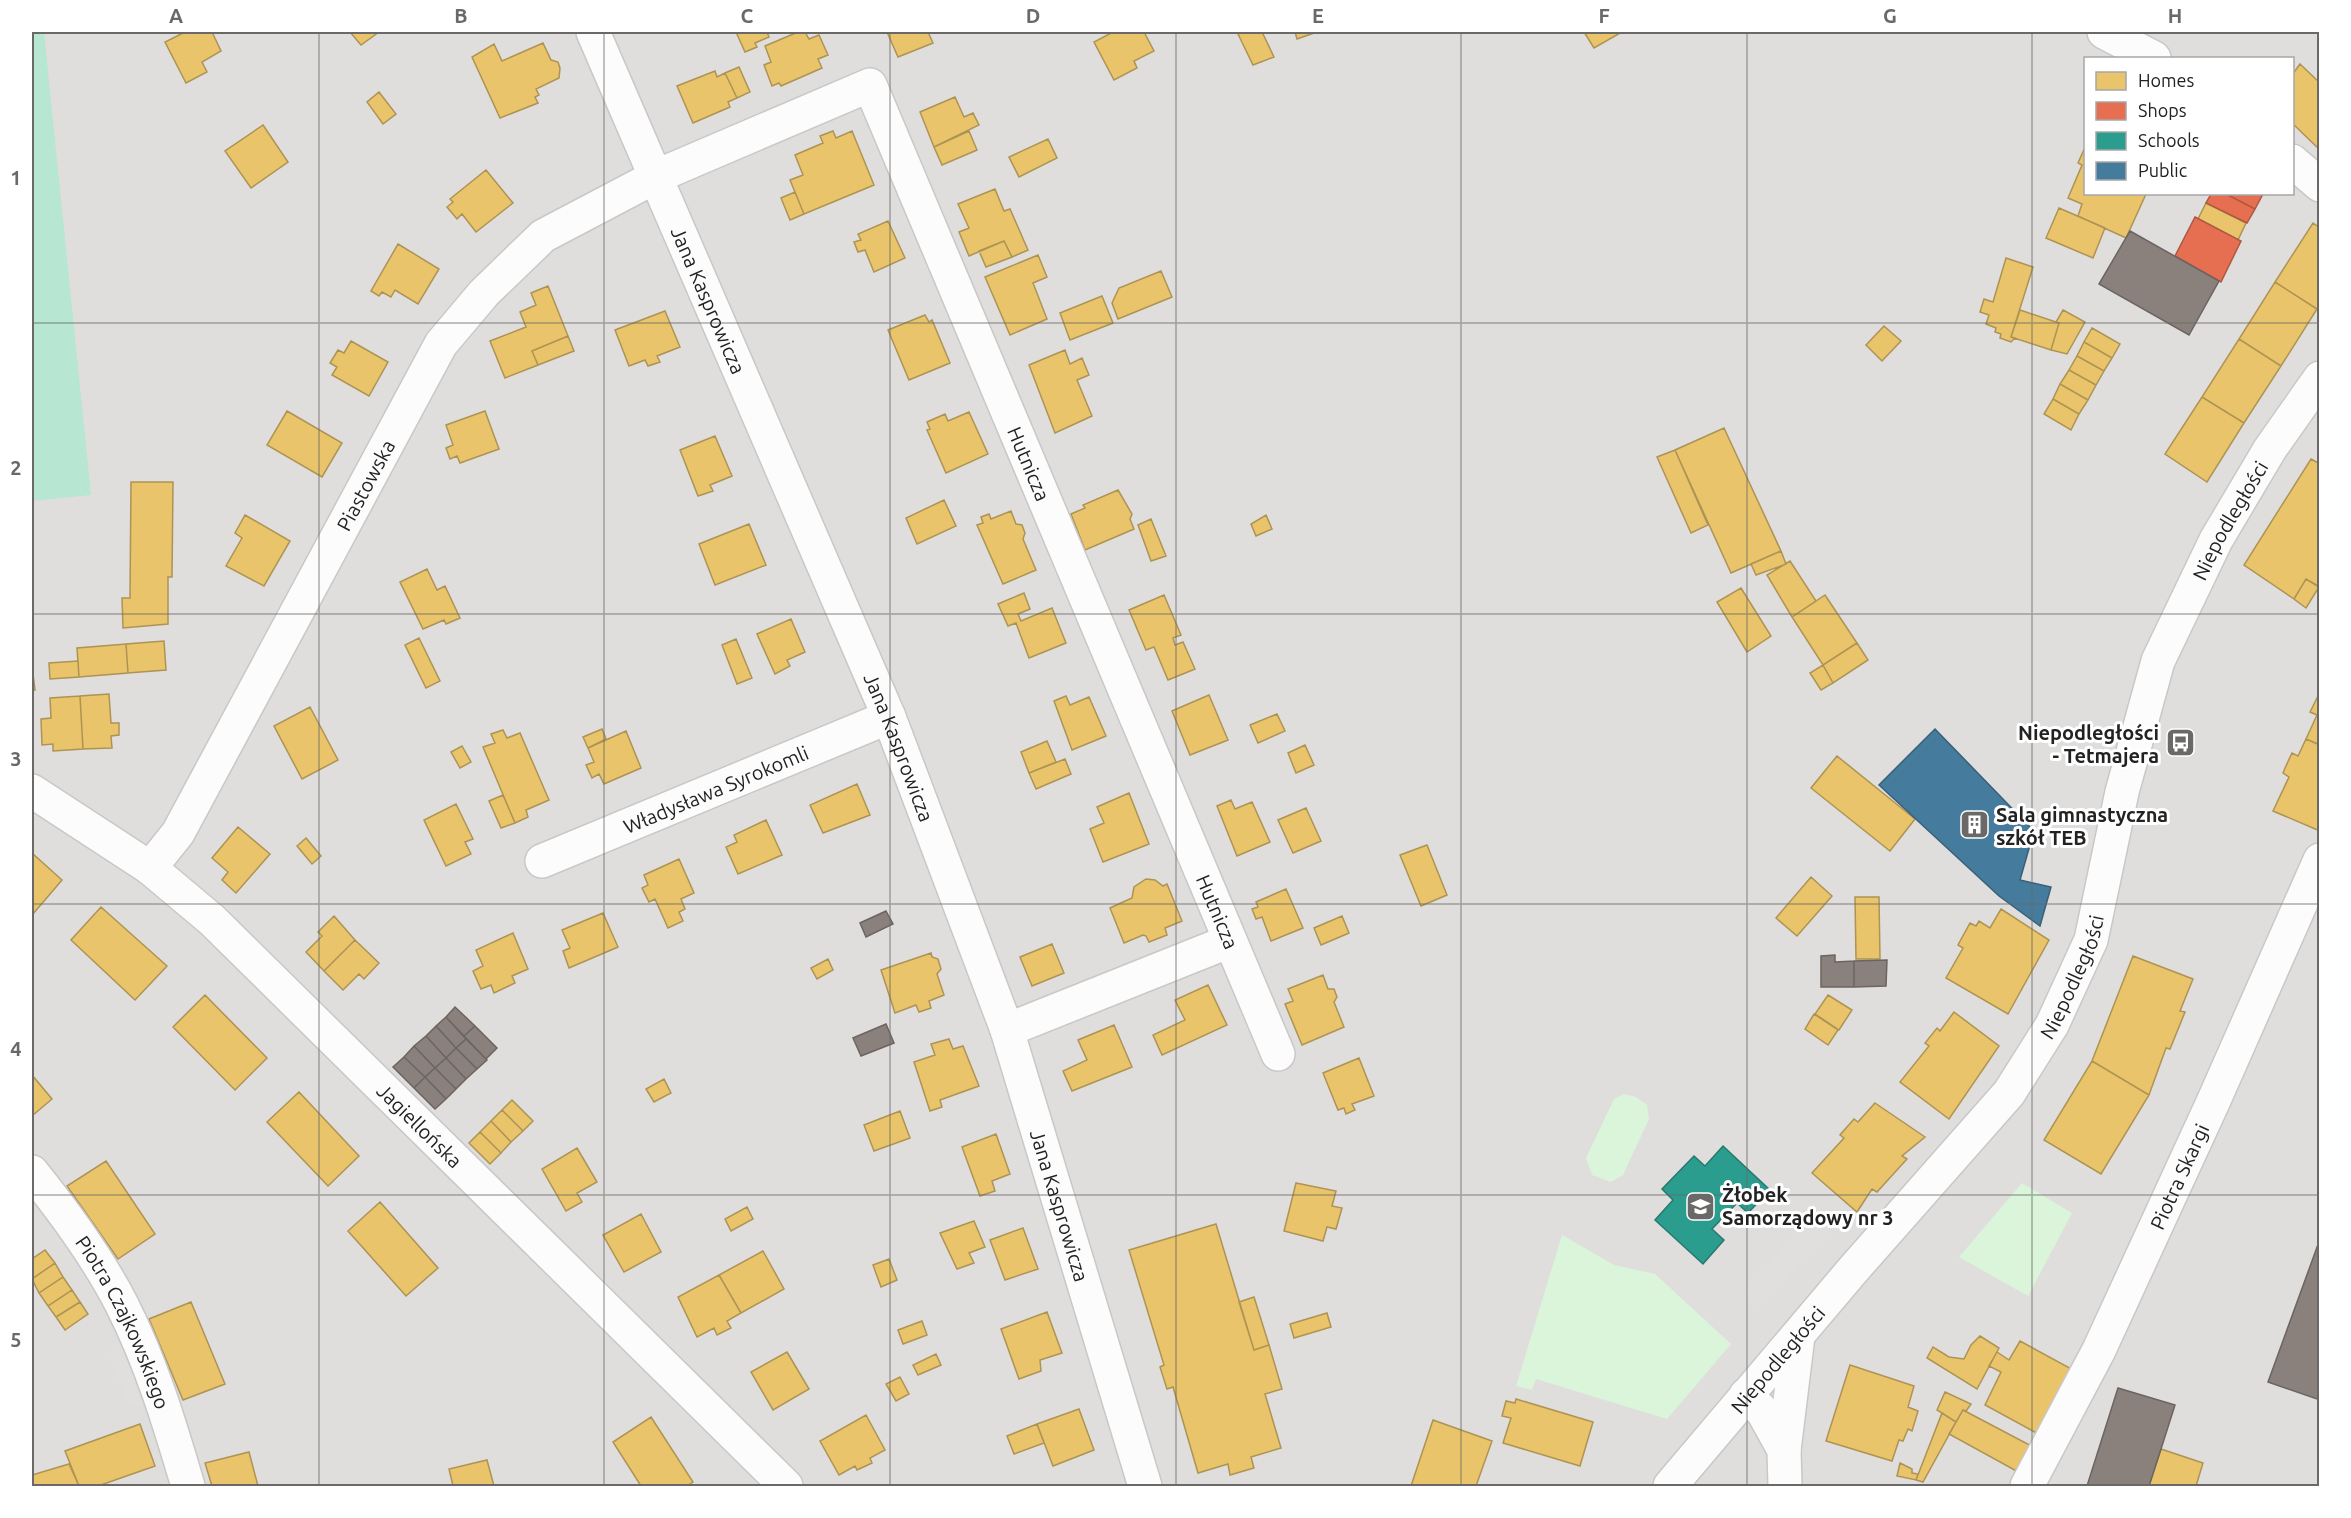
<svg xmlns="http://www.w3.org/2000/svg" width="2351" height="1518" viewBox="0 0 2351 1518" font-family="Ubuntu,sans-serif">
<style>
.residential{fill:#dfdedc;fill-rule:evenodd}
.park{fill:#daf5da}
.pitch{fill:#b7e6d2}
.parking{fill:#e0dfde}
.homes{fill:#e9c46a;stroke:#ad9354;stroke-width:1.5}
.shops{fill:#e76f51;stroke:#ac5843;stroke-width:1.5}
.schools{fill:#2a9d8f;stroke:#28786e;stroke-width:1.5}
.public{fill:#457b9d;stroke:#3a6078;stroke-width:1.5}
.industry{fill:#8a817c;stroke:#6b6461;stroke-width:1.5}
.lines{fill:none;stroke-linecap:round;stroke-linejoin:round}
.minor-casing{stroke:#c9c8c7;stroke-width:36}
.minor{stroke:#fdfcfc;stroke-width:33}
.grid{fill:none;stroke:#6a6968;stroke-width:1.5;stroke-opacity:0.55}
.labels{text-anchor:middle;dominant-baseline:central;stroke-width:6;stroke-linejoin:round;paint-order:stroke}
.street-label{font-size:20px;fill:#222;stroke:#fff}
.poi-label{font-size:20px;font-weight:bold;fill:#222;stroke:#fff;text-anchor:start}
.neatline{fill:none;stroke:#6a6968;stroke-width:2}
.grid-label{font-size:20px;text-anchor:middle;font-weight:bold;fill:#6a6968}
</style>
<rect width="100%" height="100%" fill="#f0eeeb"/>
<!-- residential -->
<path class="residential" d="M32,32H2319V1486H32ZM2086,58H2292V194H2086Z"/>
<!-- park -->
<path class="park" d="M1624,1094L1636,1097L1647,1105L1649,1119L1623,1175L1611,1182L1592,1175L1586,1158L1614,1099Z
M2022,1183L2072,1213L2028,1296L1959,1257Z
M1562,1235L1614,1265L1655,1274L1731,1344L1667,1419L1536,1379L1532,1390L1516,1386Z"/>
<!-- pitch -->
<path class="pitch" d="M32,32H44L91,495L32,501Z"/>
<!-- parking -->
<path class="parking" d="M1813,1216L1830,1231L1760,1307L1744,1291Z
M128,1348L149,1406L128,1404L109,1353Z"/>
<!-- homes -->
<path class="homes" d="M185,32H212L221,51L202,62L207,72L186,83L165,42Z
M350,32H379L361,45Z
M736,32H767L769,37L755,43L757,47L745,52Z
M798,32H805L809,39L819,35L828,55L818,59L822,68L781,86L779,83L772,86L764,65L771,62L765,46Z
M887,32H928L933,43L898,57Z
M1113,32H1144L1154,51L1134,61L1137,68L1114,80L1094,42Z
M1244,32H1262L1274,57L1253,65L1238,34Z
M1295,32H1317L1297,39Z
M1584,32H1622L1594,48Z
M543,43L551,60L558,62L560,68L559,78L536,89L539,95L535,97L538,103L500,118L472,57L494,44L502,61Z
M2300,64L2320,83V150L2292,123V75Z
M739,67L750,92L737,98L725,73Z
M715,71L717,77L725,73L737,98L728,102L730,107L693,123L677,86Z
M379,92L396,114L383,124L367,102Z
M955,97L964,117L973,113L979,125L934,147L920,112Z
M263,125L288,162L251,188L225,151Z
M833,131L836,138L852,131L874,185L804,214L790,180L803,175L795,155L823,143L820,136Z
M969,131L977,150L942,165L934,147Z
M1048,139L1057,158L1019,177L1009,157Z
M2086,145V194H2146L2126,238L2078,216L2082,204L2068,198L2082,165L2078,163Z
M486,170L513,203L476,232L462,214L457,219L447,207L453,202L450,199Z
M995,189L1004,211L1010,209L1028,250L1012,257L1004,241L969,256L959,232L969,228L958,204Z
M795,192L804,214L790,220L781,198Z
M2206,203L2246,223L2238,240L2198,219Z
M2059,208L2105,228L2093,258L2046,238Z
M888,221L905,258L874,272L865,250L858,252L854,242L861,240L858,234Z
M2313,223L2320,228V305L2317,309L2275,282Z
M1004,241L1012,257L986,267L979,251Z
M398,244L439,269L418,304L395,290L391,297L382,292L379,296L371,291Z
M1038,255L1047,277L1033,283L1047,319L1010,335L985,277Z
M2006,258L2033,267L2011,337L2015,338L2011,342L2000,338L2001,334L1995,332L1996,328L1986,324L1989,315L1980,312L1984,299L1993,302Z
M1161,271L1172,297L1118,319L1112,303L1119,288Z
M2275,282L2317,309L2281,366L2239,339Z
M548,286L568,336L532,351L538,365L505,378L490,341L526,327L520,312L536,305L531,293Z
M1102,296L1113,323L1070,340L1060,313Z
M2020,310L2059,323L2051,350L2011,337Z
M2063,310L2085,322L2067,354L2051,350L2059,323L2056,322Z
M665,311L680,347L657,356L660,362L648,366L645,360L629,366L615,330Z
M925,315L929,322L932,320L950,363L909,380L888,330Z
M1884,326L1901,341L1882,361L1866,345Z
M2092,328L2120,344L2112,358L2084,342Z
M568,336L574,351L538,365L532,351Z
M2239,339L2281,366L2244,423L2202,397Z
M351,341L388,362L369,396L332,375L337,367L330,363L338,350L344,353Z
M2084,342L2112,358L2104,371L2077,356Z
M1065,350L1070,364L1082,358L1089,375L1077,380L1092,416L1055,433L1029,365Z
M2077,356L2104,371L2096,385L2069,370Z
M2069,370L2096,385L2088,400L2060,384Z
M2060,384L2088,400L2079,414L2053,399Z
M2202,397L2244,423L2207,482L2165,454Z
M2053,399L2079,414L2071,430L2044,414Z
M287,411L342,443L322,477L267,445Z
M485,411L499,449L460,463L457,456L450,459L446,448L453,445L446,425Z
M969,412L988,454L946,473L927,430L930,429L927,422L945,414L948,421Z
M1724,428L1781,551L1731,573L1675,450Z
M715,436L732,476L710,485L713,491L698,496L680,450Z
M1675,450L1708,525L1691,533L1657,457Z
M2311,459L2320,464V587L2306,579L2294,599L2244,565Z
M131,482H173L172,577H168V624L123,628L122,598H130Z
M1118,490L1132,514L1130,519L1134,529L1085,550L1071,514L1085,508L1083,505Z
M944,500L956,526L917,544L906,518Z
M1011,511L1016,524L1022,525L1025,533L1023,539L1036,570L1003,584L977,525L983,523L981,517L989,514L991,519Z
M245,515L290,541L264,586L226,566L242,538L235,533Z
M1266,515L1272,529L1256,536L1251,524Z
M1151,519L1166,556L1151,561L1138,525Z
M749,524L766,565L715,585L699,544Z
M1781,551L1786,564L1756,575L1751,564Z
M1790,561L1816,601L1792,617L1767,575Z
M427,569L437,590L445,586L460,618L446,624L444,620L423,629L400,582Z
M2306,579L2319,587L2306,608L2294,599Z
M1741,588L1771,636L1747,652L1717,602Z
M1024,593L1030,609L1018,614L1021,621L1052,608L1066,643L1029,658L1016,623L1008,626L998,604Z
M1164,595L1181,635L1173,638L1175,645L1183,642L1195,669L1168,680L1154,647L1146,650L1129,610Z
M1825,595L1857,643L1823,665L1792,617Z
M791,619L805,652L787,660L790,666L775,674L757,634Z
M419,638L440,681L426,688L405,645Z
M736,639L752,678L737,684L722,645Z
M164,641L166,670L128,673L126,644Z
M1857,643L1868,660L1833,683L1823,665Z
M126,644L128,673L79,677L77,648Z
M78,661L79,677L50,679L49,663Z
M1823,665L1833,683L1821,690L1810,673Z
M32,666L35,690H32Z
M2320,692V745L2306,739L2317,715L2310,712Z
M109,694L111,723H119V735L111,736L112,748L83,749L80,696Z
M1209,695L1228,740L1190,755L1172,711Z
M80,696L83,749L53,751V744L42,745L41,719L51,718L50,698Z
M1066,696L1070,705L1089,697L1106,736L1072,750L1054,701Z
M310,707L338,760L302,779L274,726Z
M1277,714L1285,731L1258,743L1250,725Z
M602,729L606,739L588,748L583,737Z
M503,730L507,738L520,733L549,800L526,810L528,817L515,823L483,747L495,743L491,734Z
M626,731L641,768L604,784L599,774L592,778L586,765L594,762L588,748Z
M2306,739L2320,745V831L2273,811L2289,777L2283,773L2285,768L2292,753L2298,756Z
M1047,741L1056,762L1029,773L1021,752Z
M1305,745L1314,765L1296,773L1288,753Z
M462,746L471,762L460,768L451,752Z
M1837,756L1915,819L1890,851L1811,788Z
M1065,759L1071,774L1036,789L1029,773Z
M857,784L870,815L823,833L810,805Z
M1129,793L1149,844L1103,862L1090,829L1104,823L1097,807Z
M503,795L515,823L501,828L489,801Z
M1231,800L1235,809L1252,802L1270,842L1237,856L1217,806Z
M456,804L473,839L465,842L471,854L446,866L424,820Z
M1306,808L1321,841L1293,853L1278,820Z
M766,820L782,855L738,874L726,847L737,842L734,835Z
M238,827L270,854L236,893L222,880L228,872L212,858Z
M306,838L321,856L312,864L297,846Z
M1427,845L1447,895L1421,906L1400,855Z
M32,853L62,880L33,914L32,913Z
M679,859L694,893L681,899L685,909L679,912L683,921L668,928L655,899L649,902L642,888L648,885L644,875Z
M1811,877L1832,896L1797,936L1776,918Z
M1146,879L1155,880L1163,886L1167,884L1182,921L1165,928L1167,935L1149,942L1146,936L1143,935L1124,943L1110,908L1132,898L1134,887Z
M1286,889L1303,928L1271,941L1262,917L1256,919L1252,909L1258,907L1256,902Z
M1855,897H1879L1880,959H1856Z
M101,907L167,966L135,1000L71,940Z
M2001,909L2049,940L2008,1014L1946,978L1963,948L1958,945L1970,923L1976,926L1979,921L1990,928Z
M603,913L618,947L569,968L563,951L570,948L562,930Z
M334,916L355,940L324,971L306,952L322,936L318,932Z
M1342,916L1349,933L1321,945L1314,928Z
M513,933L528,969L512,976L515,983L494,993L491,985L481,989L473,971L483,966L476,950Z
M355,940L379,963L364,979L359,974L343,990L324,971Z
M1052,944L1064,973L1032,986L1020,957Z
M931,953L932,957L938,959L941,969L937,974L944,995L929,1001L931,1008L919,1012L916,1005L895,1013L881,970Z
M2133,956L2193,979L2180,1011L2185,1012L2170,1049L2166,1048L2149,1095L2092,1061Z
M828,959L833,970L817,979L811,968Z
M1323,975L1328,989H1334L1337,997L1334,1002L1344,1027L1302,1045L1285,1004L1293,1001L1288,989Z
M1208,985L1227,1025L1162,1055L1153,1035L1185,1020L1175,1000Z
M205,995L267,1058L235,1090L173,1027Z
M1828,995L1852,1010L1839,1030L1815,1014Z
M1954,1012L1999,1046L1949,1119L1900,1082L1929,1046L1925,1043L1937,1028L1940,1031Z
M1814,1014L1838,1030L1828,1045L1805,1029Z
M1114,1025L1132,1067L1072,1091L1063,1071L1087,1060L1078,1040Z
M949,1039L953,1049L963,1046L979,1086L940,1100L942,1107L930,1111L914,1062L935,1055L931,1044Z
M1359,1058L1374,1096L1352,1104L1355,1110L1346,1114L1344,1108L1338,1110L1323,1073Z
M2092,1061L2149,1095L2101,1174L2044,1140Z
M32,1075L52,1099L32,1116Z
M664,1079L671,1093L654,1102L646,1089Z
M299,1092L359,1156L328,1186L267,1122Z
M512,1100L533,1121L523,1131L502,1110Z
M1875,1103L1925,1137L1902,1156L1907,1159L1877,1192L1872,1189L1857,1212L1812,1173L1844,1138L1840,1135L1854,1119L1858,1122Z
M502,1110L523,1131L511,1142L491,1121Z
M900,1111L910,1138L874,1151L864,1125Z
M491,1121L511,1142L501,1153L480,1132Z
M480,1132L501,1153L490,1164L469,1143Z
M996,1134L1010,1174L992,1181L995,1191L980,1196L962,1147Z
M577,1148L597,1182L577,1193L582,1202L566,1211L542,1169Z
M106,1161L155,1234L118,1259L67,1186Z
M1296,1183L1336,1191L1332,1206L1342,1208L1336,1229L1327,1227L1323,1241L1284,1231Z
M380,1202L438,1268L406,1296L348,1231Z
M747,1207L753,1219L731,1231L725,1219Z
M641,1214L661,1252L624,1272L603,1235Z
M974,1221L985,1247L969,1253L974,1263L957,1269L940,1233Z
M1216,1224L1254,1350L1269,1345L1282,1389L1265,1394L1281,1448L1251,1457L1254,1468L1230,1475L1228,1464L1198,1473L1173,1387L1167,1389L1160,1367L1164,1365L1129,1250Z
M1023,1228L1038,1269L1005,1280L990,1240Z
M45,1250L55,1263L32,1279V1259Z
M763,1251L784,1289L741,1313L719,1275Z
M889,1259L897,1280L881,1287L873,1265Z
M55,1263L63,1277L39,1293L32,1279Z
M719,1275L741,1313L727,1321L731,1328L717,1335L714,1328L697,1337L678,1297Z
M63,1277L72,1290L48,1306L39,1293Z
M72,1290L80,1302L56,1317L48,1306Z
M1254,1297L1269,1345L1254,1350L1239,1302Z
M80,1302L88,1314L65,1330L56,1317Z
M191,1302L225,1384L183,1400L149,1319Z
M1047,1312L1062,1353L1040,1360L1041,1371L1019,1379L1001,1329Z
M1327,1313L1331,1327L1294,1338L1290,1324Z
M922,1321L927,1335L903,1344L898,1330Z
M1980,1336L1999,1348L1977,1389L1927,1358L1933,1347L1949,1357L1964,1359L1971,1345Z
M2020,1341L2077,1372L2042,1436L1985,1405L2001,1372L1989,1366L1997,1352L2009,1360Z
M787,1352L809,1389L773,1410L751,1372Z
M936,1354L941,1365L918,1375L913,1365Z
M1850,1365L1914,1386L1908,1407L1918,1411L1912,1431L1908,1429L1903,1441L1899,1440L1892,1461L1826,1441Z
M900,1377L909,1394L896,1401L886,1384Z
M1945,1392L1971,1404L1966,1411L1963,1410L1956,1422L1937,1410Z
M1516,1399L1593,1422L1580,1466L1503,1443L1511,1418L1502,1416L1506,1401L1515,1403Z
M1079,1409L1094,1450L1053,1466L1037,1424Z
M1963,1410L2035,1448L2020,1473L1949,1434Z
M1942,1413L1956,1422L1923,1482L1916,1480Z
M866,1415L885,1450L870,1458L872,1463L857,1470L855,1466L839,1475L820,1441Z
M651,1417L693,1482L687,1486H641L613,1442Z
M1433,1420L1492,1441L1476,1486H1411Z
M140,1424L155,1466L98,1486H79L65,1451Z
M1037,1424L1044,1443L1014,1454L1007,1436Z
M2161,1449L2203,1463L2196,1486H2149Z
M249,1452L258,1486H212L205,1463Z
M487,1460L494,1486H453L449,1469Z
M1900,1463L1912,1469V1473L1918,1474L1916,1480L1897,1476Z
M69,1464L79,1486H32V1475Z"/>
<!-- shops -->
<path class="shops" d="M2211,194H2226L2255,209L2247,223L2206,203Z
M2226,194H2263L2255,209Z
M2195,217L2241,241L2221,282L2175,256Z"/>
<!-- schools -->
<path class="schools" d="M1723,1146L1770,1190L1748,1213L1737,1203L1712,1229L1724,1240L1703,1264L1655,1220L1673,1200L1662,1189L1694,1156L1705,1166Z"/>
<!-- public -->
<path class="public" d="M1935,729L2034,831L2020,880L2051,887L2040,926L1999,896L1879,785Z"/>
<!-- industry -->
<path class="industry" d="M2130,231L2219,281L2189,335L2099,284Z
M886,911L893,924L866,937L860,923Z
M1835,955V962L1854,961V987H1821V956Z
M1887,960L1886,986L1854,987V961Z
M455,1007L475,1026L464,1036L446,1017Z
M446,1017L466,1039L456,1048L436,1026Z
M886,1024L894,1043L861,1056L853,1038Z
M436,1026L456,1048L446,1058L426,1036Z
M475,1026L497,1048L486,1059L464,1036Z
M426,1036L446,1058L435,1068L414,1046Z
M466,1039L487,1060L477,1069L456,1048Z
M414,1046L435,1068L425,1077L404,1057Z
M456,1048L477,1069L466,1079L446,1058Z
M404,1057L425,1077L414,1088L393,1067Z
M446,1058L466,1079L456,1089L435,1068Z
M435,1068L456,1089L446,1099L425,1077Z
M425,1077L446,1099L435,1109L414,1088Z
M2320,1239V1400L2268,1382Z
M2118,1388L2175,1405L2161,1449L2149,1486H2087Z"/>
<g class="lines">
<defs>
<g id="minor">
<path id="s1" d="M593,32L889,717L1007,1030L1145,1486"/>
<path d="M2104,32L2154,58"/>
<path d="M2292,161L2320,185"/>
<path id="s2" d="M32,791L150,868L212,920L786,1486"/>
<path id="s3" d="M542,861L889,717"/>
<path id="s4" d="M150,868L178,833L441,344L484,293L543,236L657,176L870,85L1278,1054"/>
<path d="M1007,1030L1230,941"/>
<path id="s5" d="M32,1172C65,1213 98,1258 122,1305C151,1362 170,1425 188,1486"/>
<path d="M1746,1395L1763,1412L1784,1450L1785,1486"/>
<path d="M1784,1450L1798,1336"/>
<path id="s6" d="M1670,1486L1852,1271L2009,1093L2052,1025L2091,940L2122,792L2158,661L2216,540L2270,449L2320,378"/>
<path id="s7" d="M2027,1486L2099,1350L2214,1100L2320,860"/>
</g>
</defs>
<!-- minor casing -->
<use href="#minor" class="minor-casing"/>
<!-- minor -->
<use href="#minor" class="minor"/>
</g>
<!-- grid -->
<path class="grid" d="M319,32V1486M604,32V1486M890,32V1486M1176,32V1486M1461,32V1486M1747,32V1486M2032,32V1486M32,323H2320M32,614H2320M32,904H2320M32,1195H2320"/>
<!-- icons -->
<defs>
<symbol id="bus-square" viewBox="-11 -11 22 22"><rect x="-9" y="-9" width="18" height="18" rx="4" fill="#6a6968" stroke="#fff"/><path d="M-5-6H5V4H4V6H2V4H-2V6H-4V4H-5ZM-3.5-4V0h7V-4ZM-3.5 1.2v1.5H-2V1.2ZM2 1.2v1.5H3.5V1.2Z" fill="#fff"/></symbol>
<symbol id="building-square" viewBox="-11 -11 22 22"><rect x="-9" y="-9" width="18" height="18" rx="4" fill="#6a6968" stroke="#fff"/><path d="M-4-6H4V6H1V3H-1V6H-4ZM-2.5-4.3h1.7v1.8h-1.7ZM.8-4.3h1.7v1.8H.8ZM-2.5-1h1.7V.8h-1.7ZM.8-1h1.7V.8H.8Z" fill="#fff"/></symbol>
<symbol id="school-square" viewBox="-11 -11 22 22"><rect x="-9" y="-9" width="18" height="18" rx="4" fill="#6a6968" stroke="#fff"/><path d="M0-5L7-2L0 1L-7-2ZM-4 1L0 2.5L4 1V4Q0 6-4 4Z" fill="#fff"/></symbol>
</defs>
<g fill-rule="evenodd">
<use href="#bus-square" x="2164" y="726" width="33" height="33"/>
<use href="#building-square" x="1958" y="808" width="33" height="33"/>
<use href="#school-square" x="1684" y="1190" width="33" height="33"/>
</g>
<g class="labels">
<!-- street labels -->
<g class="street-label">
<text stroke="none"><textPath href="#s1" startOffset="292">Jana Kasprowicza</textPath></text>
<text stroke="none"><textPath href="#s4" startOffset="1520">Hutnicza</textPath></text>
<text stroke="none"><textPath href="#s4" startOffset="440">Piastowska</textPath></text>
<text stroke="none"><textPath href="#s6" startOffset="1138">Niepodległości</textPath></text>
<text stroke="none"><textPath href="#s1" startOffset="778">Jana Kasprowicza</textPath></text>
<text stroke="none"><textPath href="#s3" startOffset="188">Władysława Syrokomli</textPath></text>
<text stroke="none"><textPath href="#s4" startOffset="2006">Hutnicza</textPath></text>
<text stroke="none"><textPath href="#s6" startOffset="652">Niepodległości</textPath></text>
<text stroke="none"><textPath href="#s2" startOffset="514">Jagiellońska</textPath></text>
<text stroke="none"><textPath href="#s7" startOffset="345">Piotra Skargi</textPath></text>
<text stroke="none"><textPath href="#s1" startOffset="1264">Jana Kasprowicza</textPath></text>
<text stroke="none"><textPath href="#s5" startOffset="177">Piotra Czajkowskiego</textPath></text>
<text stroke="none"><textPath href="#s6" startOffset="166">Niepodległości</textPath></text>
</g>
<!-- poi labels -->
<g class="poi-label">
<text x="2159" y="732" text-anchor="end">Niepodległości<tspan x="2159" dy="23">- Tetmajera</tspan></text>
<text x="1996" y="814">Sala gimnastyczna<tspan x="1996" dy="23">szkół TEB</tspan></text>
<text x="1722" y="1194">Żłobek<tspan x="1722" dy="23">Samorządowy nr 3</tspan></text>
</g>
</g>
<!-- border -->
<rect width="2351" height="1518" fill="none" stroke="#ffffff" stroke-width="66"/>
<!-- legend -->
<rect x="2084" y="57" width="210" height="138" fill="#ffffff" stroke="#a7a7a7" stroke-width="1.5"/>
<rect x="2096" y="72" width="30" height="18" fill="#e9c46a" stroke="#a7a7a7" stroke-width="1.5"/>
<text x="2138" y="87" font-size="18" fill="#222222">Homes</text>
<rect x="2096" y="102" width="30" height="18" fill="#e76f51" stroke="#a7a7a7" stroke-width="1.5"/>
<text x="2138" y="117" font-size="18" fill="#222222">Shops</text>
<rect x="2096" y="132" width="30" height="18" fill="#2a9d8f" stroke="#a7a7a7" stroke-width="1.5"/>
<text x="2138" y="147" font-size="18" fill="#222222">Schools</text>
<rect x="2096" y="162" width="30" height="18" fill="#457b9d" stroke="#a7a7a7" stroke-width="1.5"/>
<text x="2138" y="177" font-size="18" fill="#222222">Public</text>
<rect x="33" y="33" width="2285" height="1452" class="neatline"/>
<g class="grid-label">
<text x="176" y="23">A</text>
<text x="461" y="23">B</text>
<text x="747" y="23">C</text>
<text x="1033" y="23">D</text>
<text x="1318" y="23">E</text>
<text x="1604" y="23">F</text>
<text x="1890" y="23">G</text>
<text x="2175" y="23">H</text>
<text x="16" y="185">1</text>
<text x="16" y="475">2</text>
<text x="16" y="766">3</text>
<text x="16" y="1056">4</text>
<text x="16" y="1347">5</text>
</g>
</svg>
